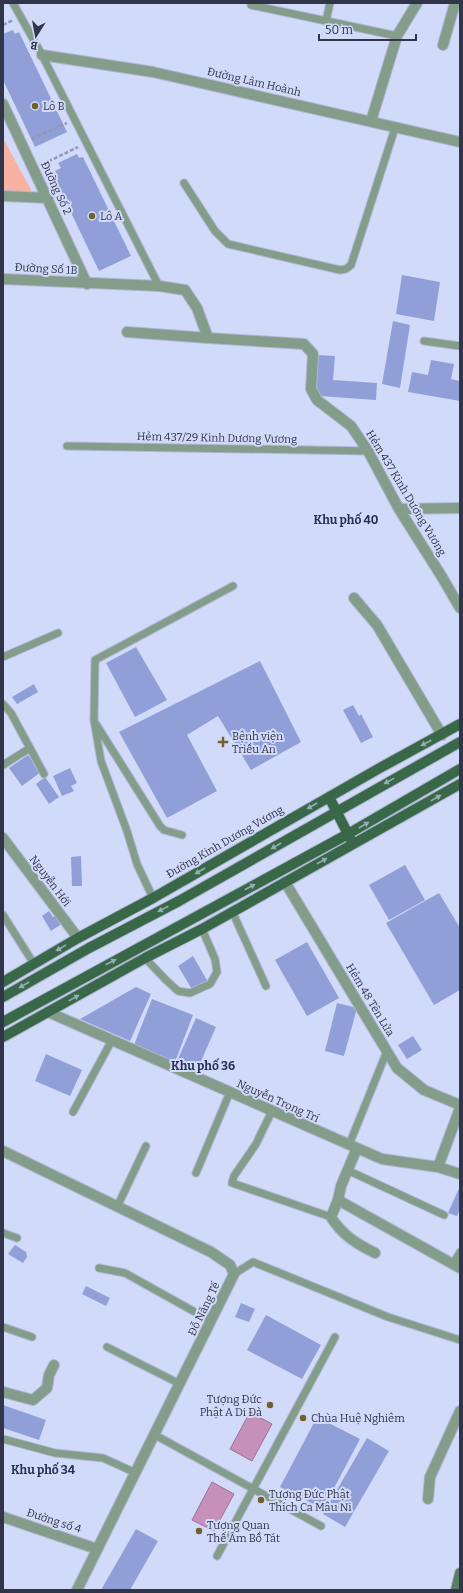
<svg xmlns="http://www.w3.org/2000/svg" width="463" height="1593" viewBox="0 0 463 1593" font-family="Bitter,serif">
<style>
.green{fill:#f7b2a2}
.water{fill:#c591bb;stroke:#987599}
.building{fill:#919fd8}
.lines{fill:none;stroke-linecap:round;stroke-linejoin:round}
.lane-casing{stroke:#aeb6d2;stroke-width:9}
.street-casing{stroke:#aeb6d2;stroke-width:12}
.secondary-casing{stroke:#aeb6d2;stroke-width:12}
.primary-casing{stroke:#aeb6d2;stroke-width:12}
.path{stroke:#9299b4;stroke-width:2.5;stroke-dasharray:4 2;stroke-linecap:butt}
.lane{stroke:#849d8b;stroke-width:7}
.street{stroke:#849d8b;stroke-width:10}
.secondary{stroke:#597e64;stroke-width:10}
.primary{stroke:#396849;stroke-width:10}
.oneway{fill:#95acb3}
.poi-dot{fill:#70612f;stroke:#d2daf9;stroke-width:1.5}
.labels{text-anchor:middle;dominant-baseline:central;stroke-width:4;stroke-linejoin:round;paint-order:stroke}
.street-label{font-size:11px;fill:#303549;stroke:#d2daf9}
.poi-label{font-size:11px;fill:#303549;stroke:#d2daf9;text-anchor:start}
.neighbourhood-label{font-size:12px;font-weight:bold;fill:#283057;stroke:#d2daf9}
</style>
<rect width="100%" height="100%" fill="#d2daf9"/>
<!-- green -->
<path class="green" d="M3,138L31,190L27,195L3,193Z"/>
<!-- water -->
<path class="water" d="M250,1412L272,1424L252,1461L230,1449Z
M212,1482L234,1494L214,1531L192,1520Z"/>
<!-- building -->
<path class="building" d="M13,30L15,34L19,32L67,132L35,147L3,80V34Z
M77,154L79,158L83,157L131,256L99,271L53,175L57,174L55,171L61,168L58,163Z
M402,275L440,282L434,321L396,314Z
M393,321L410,325L400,388L382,384Z
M317,355L335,356L333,380L377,383L376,400L319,396L315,391Z
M431,360L454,364L451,379L460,381V401L408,392L412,372L428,375Z
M136,647L167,700L135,717L106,663Z
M260,661L301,742L251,770L218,716L187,735L217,791L167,818L119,732Z
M34,684L38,692L17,704L12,697Z
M353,705L359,716L361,714L373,737L361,743L343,710Z
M28,755L41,772L22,786L9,768Z
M70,768L77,783L71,786L74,791L62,796L53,776Z
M45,777L59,797L49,804L36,784Z
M81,856L82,886H72L71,857Z
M405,865L425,900L389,920L369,885Z
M439,893L460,928V990L434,1005L386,923Z
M49,911L53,917L57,914L63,923L51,931L42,916Z
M307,942L339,998L307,1016L275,960Z
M193,956L208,982L193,991L178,966Z
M136,987L151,994L130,1041L80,1019Z
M152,999L193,1015L175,1062L134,1045Z
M337,1003L357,1008L344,1056L325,1051Z
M196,1018L216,1027L198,1068L178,1059Z
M413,1036L422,1050L407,1059L398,1045Z
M46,1054L82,1070L70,1096L35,1081Z
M460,1186V1209L457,1216L448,1213Z
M15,1245L26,1252L27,1257L23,1263L8,1254Z
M86,1286L110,1298L106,1306L82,1294Z
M241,1303L255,1309L249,1322L235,1317Z
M266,1315L321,1345L302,1379L247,1350Z
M3,1405L46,1420L39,1440L3,1428Z
M317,1417L360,1439L323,1509L280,1487Z
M367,1438L389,1451L345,1527L323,1514Z
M136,1529L158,1541L130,1590H101Z"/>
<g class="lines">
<defs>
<path id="lane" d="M13,3L42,55L159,286
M251,5L397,36
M326,21L330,3
M184,183L215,231L228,244L340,270L346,269L351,265L395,128
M424,341L460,346
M67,446L368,451
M3,657L58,633
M3,704L11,713L44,774
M96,724L160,826L164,830L182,835
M3,765L30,748
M153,898L137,864L127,831L101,761L94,720L95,660L233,586
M232,911L266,986
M3,915L34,964
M145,958L166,980L178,991L190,993L210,984L217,972L215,959L202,929
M272,1111L256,1144L234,1176L232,1183L331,1217
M73,1112L112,1040
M349,1145L387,1051
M347,1170L444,1215
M196,1173L230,1092
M117,1207L146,1146
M3,1233L17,1238
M453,1264L460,1252
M99,1268L125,1273L211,1321
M234,1274L253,1262L388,1317L460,1340
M3,1327L32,1337
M107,1347L180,1384
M155,1435L321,1526
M3,1439L55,1453L103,1458L136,1473
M217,1556L335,1337"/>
<path id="street" d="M443,45L455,3
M42,55L153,72L460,142
M3,104L87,284
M371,121L397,36L417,3
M3,196L48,198
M3,279L159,286L185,290L197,308L208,338L304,344L313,354L311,389L317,400L351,426L368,451L399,509L442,577L460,608
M127,332L208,338
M399,509L460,508
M354,598L377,625L442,735
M3,838L78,938
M285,882L397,1068L424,1090L460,1105
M48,1012L382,1159L438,1167L460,1174
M357,1148L341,1186L338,1200L331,1217C342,1235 357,1244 375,1253
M3,1151L211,1252L230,1265L234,1274L77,1590
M438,1167L460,1108
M338,1200L460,1268
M3,1392L33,1400L47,1388L49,1375L54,1365
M428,1499L430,1477L460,1411
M3,1517L97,1549"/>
<path id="secondary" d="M456,1590L460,1573"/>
<path id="primary" d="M329,797L351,840
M3,982L78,938L153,898L378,769L460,724
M3,997L89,948L179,901L460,742
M3,1022L348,834L460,769
M3,1037L145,958L202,929L460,784"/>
</defs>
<!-- lane casing -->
<use href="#lane" class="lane-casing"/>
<!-- street casing -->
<use href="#street" class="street-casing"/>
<!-- secondary casing -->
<use href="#secondary" class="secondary-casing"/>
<!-- primary casing -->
<use href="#primary" class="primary-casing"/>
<!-- path -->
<path class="path" d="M3,25L13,20
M32,139L67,123
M43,164L78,147"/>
<!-- lane -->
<use href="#lane" class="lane"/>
<!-- street -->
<use href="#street" class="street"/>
<!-- secondary -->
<use href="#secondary" class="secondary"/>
<!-- primary -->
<use href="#primary" class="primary"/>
</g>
<!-- one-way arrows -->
<defs><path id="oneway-solid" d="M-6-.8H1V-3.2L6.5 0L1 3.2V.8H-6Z"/></defs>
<g class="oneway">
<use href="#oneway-solid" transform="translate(426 743) rotate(152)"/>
<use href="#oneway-solid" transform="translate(389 781) rotate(151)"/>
<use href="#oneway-solid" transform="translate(436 798) rotate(-29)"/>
<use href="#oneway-solid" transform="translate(312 806) rotate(150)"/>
<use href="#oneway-solid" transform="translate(364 825) rotate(-30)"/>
<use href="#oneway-solid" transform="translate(276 846) rotate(150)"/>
<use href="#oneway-solid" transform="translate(322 861) rotate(-29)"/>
<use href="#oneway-solid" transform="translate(200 871) rotate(150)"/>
<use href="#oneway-solid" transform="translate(250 887) rotate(-28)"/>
<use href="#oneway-solid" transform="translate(163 909) rotate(152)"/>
<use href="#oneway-solid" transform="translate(61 948) rotate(149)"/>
<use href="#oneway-solid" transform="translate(111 962) rotate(-28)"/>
<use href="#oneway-solid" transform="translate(24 985) rotate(150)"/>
<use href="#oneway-solid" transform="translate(74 998) rotate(-29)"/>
</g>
<!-- markers -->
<g class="poi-dot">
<circle cx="35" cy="106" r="4"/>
<circle cx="92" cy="216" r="4"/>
<path d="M221 736h4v4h4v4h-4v4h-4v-4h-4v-4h4z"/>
<circle cx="270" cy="1405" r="4"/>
<circle cx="303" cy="1418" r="4"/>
<circle cx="261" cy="1500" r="4"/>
<circle cx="199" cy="1531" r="4"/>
</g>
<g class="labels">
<!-- street labels -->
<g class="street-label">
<text transform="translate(254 82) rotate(13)">Đường Lâm Hoành</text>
<text transform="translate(56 188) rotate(65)">Đường Số 2</text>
<text transform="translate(46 269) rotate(3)">Đường Số 1B</text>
<text transform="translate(217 438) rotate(1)">Hẻm 437/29 Kinh Dương Vương</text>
<text transform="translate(406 493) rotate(59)">Hẻm 437 Kinh Dương Vương</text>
<text transform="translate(225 842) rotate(-30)">Đường Kinh Dương Vương</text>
<text transform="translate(50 881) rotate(53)">Nguyễn Hới</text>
<text transform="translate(370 1000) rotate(59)">Hẻm 48 Tên Lửa</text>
<text transform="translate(278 1101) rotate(24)">Nguyễn Trọng Trí</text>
<text transform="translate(204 1309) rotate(-64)">Đỗ Năng Tế</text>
<text transform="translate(54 1521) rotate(18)">Đường số 4</text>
</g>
<!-- poi labels -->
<g class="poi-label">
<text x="43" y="106">Lô B</text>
<text x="100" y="216">Lô A</text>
<text x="232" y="736">Bệnh viện<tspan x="232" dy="13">Triều An</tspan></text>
<text x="262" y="1399" text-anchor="end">Tượng Đức<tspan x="262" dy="13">Phật A Di Đà</tspan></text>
<text x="311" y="1418">Chùa Huệ Nghiêm</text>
<text x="269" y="1494">Tượng Đức Phật<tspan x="269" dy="13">Thích Ca Mâu Ni</tspan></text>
<text x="207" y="1525">Tượng Quan<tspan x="207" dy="13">Thế Âm Bồ Tát</tspan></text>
</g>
<!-- neighbourhood labels -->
<g class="neighbourhood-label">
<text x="346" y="520">Khu phố 40</text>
<text x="203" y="1066">Khu phố 36</text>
<text x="43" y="1470">Khu phố 34</text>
</g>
</g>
<!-- border -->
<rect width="463" height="1593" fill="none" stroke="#303549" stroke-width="8"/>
<!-- north arrow -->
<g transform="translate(36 36) rotate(191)" stroke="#d2daf9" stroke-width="3" paint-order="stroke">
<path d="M0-3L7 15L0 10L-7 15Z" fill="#303549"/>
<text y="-6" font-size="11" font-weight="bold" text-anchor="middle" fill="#303549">B</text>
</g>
<!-- scale -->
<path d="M319 34v6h97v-6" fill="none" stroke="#303549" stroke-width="2"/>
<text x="325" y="34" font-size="12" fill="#303549" stroke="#d2daf9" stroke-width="3" paint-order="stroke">50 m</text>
</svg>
